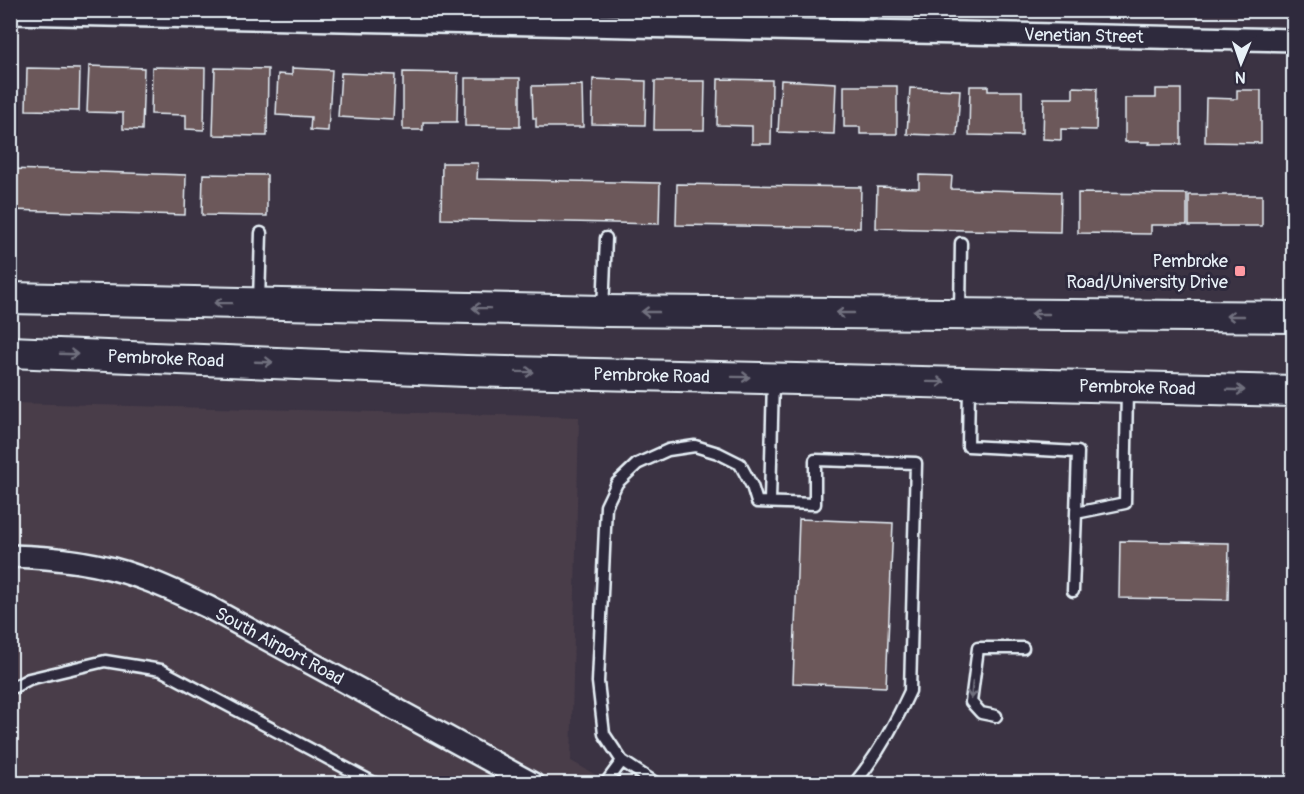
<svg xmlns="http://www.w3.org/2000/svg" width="1304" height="794" viewBox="0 0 1304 794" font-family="Pangolin,sans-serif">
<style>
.built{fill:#4a3e4a}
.building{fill:#6c585a;stroke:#e8f1f8;stroke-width:1.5}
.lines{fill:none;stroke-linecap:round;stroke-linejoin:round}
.service-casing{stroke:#e8f1f8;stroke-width:15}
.minor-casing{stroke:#e8f1f8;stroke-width:26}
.secondary-casing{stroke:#e8f1f8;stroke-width:34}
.service{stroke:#2f2a3d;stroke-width:10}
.minor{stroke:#2f2a3d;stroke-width:21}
.secondary{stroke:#2f2a3d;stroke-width:30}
.oneway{stroke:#70707e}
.poi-dot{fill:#ff9aa2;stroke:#2f2a3d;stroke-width:2}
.labels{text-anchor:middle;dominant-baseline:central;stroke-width:6;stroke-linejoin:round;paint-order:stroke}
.street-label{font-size:18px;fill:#e8f1f8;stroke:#2f2a3d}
.poi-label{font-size:18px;fill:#e8f1f8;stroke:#2f2a3d;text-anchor:end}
</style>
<rect width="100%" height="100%" fill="#3b3343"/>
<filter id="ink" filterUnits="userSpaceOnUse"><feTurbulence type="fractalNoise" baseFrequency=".0167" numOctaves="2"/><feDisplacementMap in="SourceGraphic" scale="12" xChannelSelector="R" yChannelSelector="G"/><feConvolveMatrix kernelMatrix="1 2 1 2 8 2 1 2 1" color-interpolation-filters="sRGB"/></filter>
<g filter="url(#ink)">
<!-- built -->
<path class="built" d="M11,403L579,417L571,761L610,783L11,784Z"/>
<!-- building -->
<path class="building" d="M10,64H17V115H10Z
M89,66L144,68L142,130L123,129V113L87,112Z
M152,67L205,68L204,130L186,129V115L151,114Z
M27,68L80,69L79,111L26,110Z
M215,68L268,69L267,136L213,135Z
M292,68L332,70L328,131L310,130L311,117L276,115L278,74L292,75Z
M403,72L458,73L457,122H423V130H403Z
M341,73L395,75L393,120L338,117Z
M465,78H520V127L465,126Z
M593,79L646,81L645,125L592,124Z
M718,79L772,80L771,144H752V126L717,125Z
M781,80L836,83L834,134L778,132Z
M655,81H705L704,130H654Z
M582,85L583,127H536V118H533L532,86Z
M844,86H897V134H860V127H844Z
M970,86H988V91H1022V136L969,135Z
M1073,87L1097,88L1096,130L1061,129V140L1043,139L1044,98H1073Z
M910,88L960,90L957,136L907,134Z
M1156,89H1181V144H1149L1150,142H1125V98H1156Z
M1237,90H1261V143L1205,142L1206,98L1237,99Z
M442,163H478L477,179L660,183L659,224L441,219Z
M10,169L186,175L185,215L10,210Z
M203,174L267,175V216L202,215Z
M919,175L952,176L951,189L1061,192L1060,232L876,228L877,187L919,188Z
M677,184L861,187L860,228L676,225Z
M1078,193L1187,194V225H1151V234L1078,233Z
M1189,195H1262V226H1189Z
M799,519L893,523L886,687L793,683Z
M1120,541L1229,543L1228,600L1119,598Z"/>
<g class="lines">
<defs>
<path id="service" d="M259,302L261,233
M603,310L606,238
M960,312L961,243
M969,386L968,446L1078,452L1076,513
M770,502L773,379
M1073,591L1076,513L1125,503L1127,390
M10,689L29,679L105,661L161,670L376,784
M996,716L981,713L971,702L978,648H1023
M605,784L622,761
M657,784L622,761L604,734L598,682L606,506L617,483L637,464L668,450L695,446L718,453L740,464L752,486L757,502L815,504V460L916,463L910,691C895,724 877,756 854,784"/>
<g id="minor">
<path id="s1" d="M10,13L1294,40"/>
<path id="s2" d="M10,556C54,557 98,562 139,577C163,585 185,596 208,607L533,784"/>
</g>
<g id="secondary">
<path d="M10,298L603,311L1294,317"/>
<path id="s3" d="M10,352L466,371L1294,391"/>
</g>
</defs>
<!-- service casing -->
<use href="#service" class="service-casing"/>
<!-- minor casing -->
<use href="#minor" class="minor-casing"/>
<!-- secondary casing -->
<use href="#secondary" class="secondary-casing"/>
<!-- service -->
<use href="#service" class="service"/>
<!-- minor -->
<use href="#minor" class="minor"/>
<!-- secondary -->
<use href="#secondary" class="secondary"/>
</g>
<!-- one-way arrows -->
<defs><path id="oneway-shaft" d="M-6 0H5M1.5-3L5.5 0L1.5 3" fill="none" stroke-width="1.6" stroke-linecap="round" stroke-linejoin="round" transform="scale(1.5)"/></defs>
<g class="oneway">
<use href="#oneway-shaft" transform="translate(223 303) rotate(-179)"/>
<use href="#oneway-shaft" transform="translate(481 308) rotate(-179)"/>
<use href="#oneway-shaft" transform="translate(650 312) rotate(-180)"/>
<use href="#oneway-shaft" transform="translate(845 313) rotate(-180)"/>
<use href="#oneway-shaft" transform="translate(1040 314) rotate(-180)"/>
<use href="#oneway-shaft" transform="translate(1235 316) rotate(-180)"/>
<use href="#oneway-shaft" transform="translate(69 354) rotate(2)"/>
<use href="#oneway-shaft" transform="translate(264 362) rotate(2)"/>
<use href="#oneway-shaft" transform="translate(525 372) rotate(1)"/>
<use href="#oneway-shaft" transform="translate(741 377) rotate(1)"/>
<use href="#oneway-shaft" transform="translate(936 382) rotate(1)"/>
<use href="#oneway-shaft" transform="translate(1236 390) rotate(2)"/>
<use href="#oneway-shaft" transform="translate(972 690) rotate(95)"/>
</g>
</g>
<!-- markers -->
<rect class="poi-dot" x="1234" y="265" width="12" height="12" rx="3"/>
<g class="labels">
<!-- street labels -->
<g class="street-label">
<text stroke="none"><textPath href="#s1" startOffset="1074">Venetian Street</textPath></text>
<text stroke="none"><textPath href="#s3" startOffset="156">Pembroke Road</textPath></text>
<text stroke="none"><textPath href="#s3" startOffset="642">Pembroke Road</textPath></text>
<text stroke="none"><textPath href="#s3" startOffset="1128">Pembroke Road</textPath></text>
<text stroke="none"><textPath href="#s2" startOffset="288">South Airport Road</textPath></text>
</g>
<!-- poi labels -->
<g class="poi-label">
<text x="1228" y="261">Pembroke<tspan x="1228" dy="21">Road/University Drive</tspan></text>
</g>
</g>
<!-- margin -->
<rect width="1304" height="794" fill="none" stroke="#2f2a3d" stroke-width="36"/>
<rect x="18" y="18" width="1268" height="758" fill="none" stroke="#e8f1f8" stroke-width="2" filter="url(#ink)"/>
<!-- north arrow -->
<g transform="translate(1241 63) rotate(182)" stroke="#2f2a3d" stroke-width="4.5" paint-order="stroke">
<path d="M0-4.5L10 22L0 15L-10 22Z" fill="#e8f1f8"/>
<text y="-9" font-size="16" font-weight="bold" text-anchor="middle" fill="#e8f1f8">N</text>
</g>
</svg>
